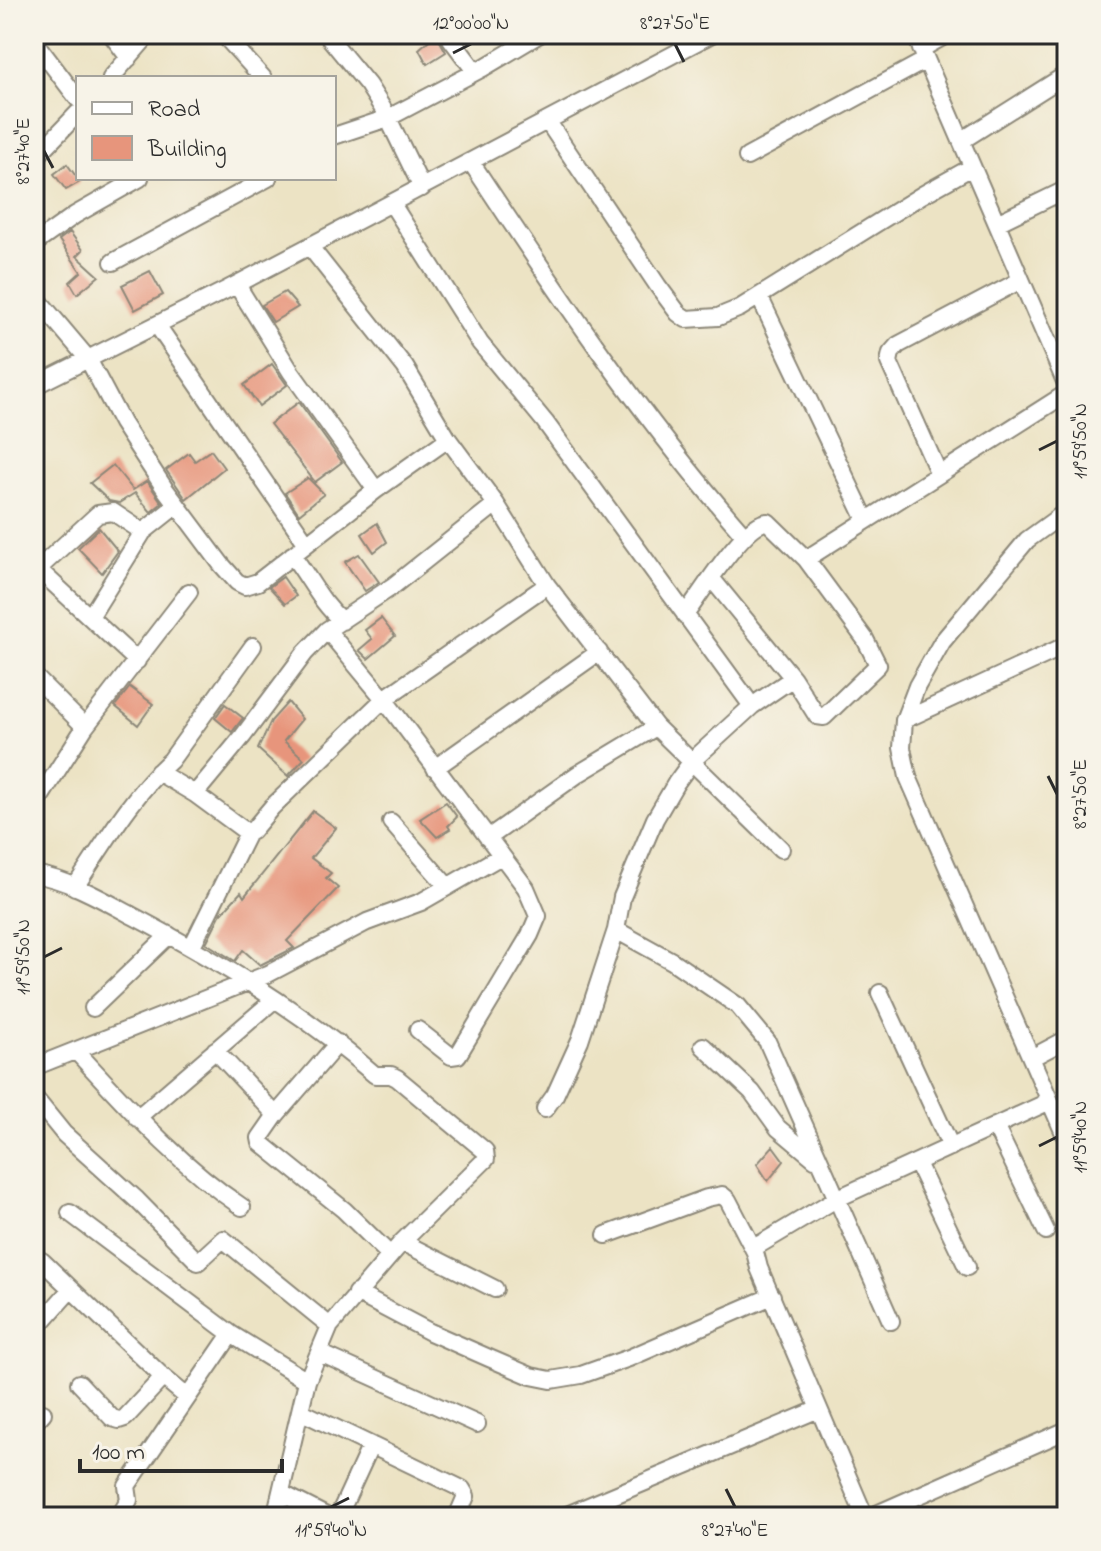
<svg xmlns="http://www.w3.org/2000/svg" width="1101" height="1551" viewBox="0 0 1101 1551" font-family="'Indie Flower',sans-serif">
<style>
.building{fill:#e7957c}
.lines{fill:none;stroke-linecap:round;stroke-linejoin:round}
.minor-casing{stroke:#8c8778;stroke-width:20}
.minor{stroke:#fff;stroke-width:16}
.ticks{fill:none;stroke:#2b2b2b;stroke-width:3}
.neatline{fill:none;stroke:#2b2b2b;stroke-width:3}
.ticks-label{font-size:20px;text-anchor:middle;fill:#2b2b2b}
</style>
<rect width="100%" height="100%" fill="#f7f3e8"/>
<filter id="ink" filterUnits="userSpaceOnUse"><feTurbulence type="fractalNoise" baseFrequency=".0125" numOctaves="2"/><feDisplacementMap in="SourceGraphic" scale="16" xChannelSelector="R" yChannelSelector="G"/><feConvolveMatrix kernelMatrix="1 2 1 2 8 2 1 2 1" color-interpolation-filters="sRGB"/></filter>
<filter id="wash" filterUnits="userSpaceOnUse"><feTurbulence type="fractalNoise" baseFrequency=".006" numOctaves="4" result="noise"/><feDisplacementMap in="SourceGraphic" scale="32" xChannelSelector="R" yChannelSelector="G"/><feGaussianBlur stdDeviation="1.8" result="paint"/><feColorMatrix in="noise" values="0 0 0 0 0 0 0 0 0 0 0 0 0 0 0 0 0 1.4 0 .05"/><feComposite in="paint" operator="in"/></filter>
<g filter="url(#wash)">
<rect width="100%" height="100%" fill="#ece3c4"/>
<g id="blocks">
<!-- building -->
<path class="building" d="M436,34L446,52L427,64L419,49Z
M67,164L80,182L66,190L54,174Z
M70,232L83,250L77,256L99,276L77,294L70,282L81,272L59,240Z
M150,271L163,295L135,310L122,285Z
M285,292L298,307L273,322L262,305Z
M272,364L287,385L259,406L244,385Z
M299,402L342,462L315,482L270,424Z
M211,450L224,468L186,499L166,470L189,453L195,461Z
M113,465L133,490L147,481L162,503L151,512L135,493L119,503L109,501L90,483Z
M308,478L324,494L299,514L285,493Z
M377,523L387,542L374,552L362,534Z
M99,528L118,551L102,573L78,548Z
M359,554L379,582L365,591L345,562Z
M283,577L296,596L285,604L269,587Z
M381,618L395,636L368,659L359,650L372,639L365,630Z
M130,687L153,704L138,725L115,706Z
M288,702L302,719L284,741L304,759L288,776L258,749L271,721Z
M225,704L243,718L232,732L215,718Z
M446,802L457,817L448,826L450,829L437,837L420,819Z
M313,811L336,828L311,858L331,873L326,878L338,888L287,941L294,948L260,965L243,950L235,961L206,943L220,915L241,892L244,897Z
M773,1146L784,1161L768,1181L757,1164Z"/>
</g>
</g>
<g filter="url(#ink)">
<use href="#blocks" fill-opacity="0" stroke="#8c8778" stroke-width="2"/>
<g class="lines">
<defs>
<path id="minor" d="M111,34L129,58
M223,34L263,78
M326,34L368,85L385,112L422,188
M915,34L1067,386
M451,39L475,71
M34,41L78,99
M921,49L948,34
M111,78L149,34
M548,122L658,286L678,313L686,319L718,317L740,308L922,195L972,167
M334,136L388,118L483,68L540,34
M961,141L1067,74
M747,157L926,60
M34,159L78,113
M471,162C556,291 642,419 744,535
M392,204L480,343L545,422L752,706
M997,223L1067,189
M34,244L75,215L140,178
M310,247L405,367L448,439L496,504L547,585L656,727L781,849
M113,262L268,178
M237,285L291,372L376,490
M34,295L88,359L122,423L165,489L221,564L237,582L245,586L258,582L376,490L448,439
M759,296L866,520
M157,325L307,544
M34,386L228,289L712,34
M939,474L889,362L891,353L898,345L1021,280
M1067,511L1027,540L942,642L917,686L904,720L902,748L908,777L1067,1140
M292,555C310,578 320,602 342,621
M806,559L1067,393
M38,569L98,514L113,512L143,532L177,505
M34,572L38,569L137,661
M685,615C700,595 745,521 768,522L806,559L865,639L878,665L824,717L817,716L793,678L712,579
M90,617L143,532
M327,630L384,699L526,888L538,916L530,935L458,1055L451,1056L418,1030
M34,676L85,727
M904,720L1067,645
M435,768L599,652
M158,772L195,794L243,736L305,653L327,630L393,586L496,504
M195,794L248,833L252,831L272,807L384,699L547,585
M34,807L85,727L189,592
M391,822L447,886
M488,838L578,774L656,727
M34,874C70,880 103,900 135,917C220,962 303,1012 375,1075H391L397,1078L485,1151L486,1159L402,1242L330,1326L307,1381L275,1517
M75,887C104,844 132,795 171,760L253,646
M616,930L672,961L738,1006L767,1041L891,1321
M192,946L248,833
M880,993L951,1147
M93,1008L169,935
M703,1046L752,1092L778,1128L815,1159
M215,1050L276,1115L338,1043
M76,1051C128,1107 178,1164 242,1207
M1031,1058L1067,1039
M34,1067L268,974L367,922L421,902L501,856
M34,1097L64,1134L137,1200L198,1262L223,1239L330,1326
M545,1109L555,1095L580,1040L616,930L622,897L655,819L676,783L692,761L752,706L793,678
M276,1115L260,1138L261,1143L344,1210L390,1255
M137,1118L274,1000
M995,1126L1046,1231
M917,1163L967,1267
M70,1213L231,1334L307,1381
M606,1235L707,1198L722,1195L728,1200L755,1252
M402,1242L495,1289
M34,1262L42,1261L163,1377L187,1397
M356,1293L430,1332L489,1358L531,1376L551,1380L581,1375L629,1358L772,1296
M34,1331L71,1289
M320,1353L477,1424
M79,1383L112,1418L119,1420L125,1418L163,1377
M300,1411L462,1489L466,1496L457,1517
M34,1423L43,1413
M281,1493L328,1517
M567,1515L819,1409
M119,1517L129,1500L127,1486L231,1334
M338,1517L371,1445
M865,1517L759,1268L755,1252L757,1246L836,1199L1050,1101
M870,1517L1067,1430"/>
</defs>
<!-- minor casing -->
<use href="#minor" class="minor-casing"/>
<!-- minor -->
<use href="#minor" class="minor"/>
</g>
</g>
<!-- ticks -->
<path class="ticks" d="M675,44L684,62M453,53L471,44M44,151L53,168M1039,450L1057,441M1048,776L1057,794M44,957L62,948M1039,1146L1057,1137M726,1489L735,1507M331,1507L349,1498"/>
<!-- margin -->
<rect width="1101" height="1551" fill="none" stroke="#f7f3e8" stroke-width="88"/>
<!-- legend -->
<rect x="76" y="76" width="260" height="104" fill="#f7f3e8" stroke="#a5a39c" stroke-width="2"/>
<rect x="92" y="102" width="40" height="12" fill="#ffffff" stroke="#a5a39c" stroke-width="2"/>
<text x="148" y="116" font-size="24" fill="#2b2b2b">Road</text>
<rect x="92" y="136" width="40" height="24" fill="#e7957c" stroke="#a5a39c" stroke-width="2"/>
<text x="148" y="156" font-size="24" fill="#2b2b2b">Building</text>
<!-- scale -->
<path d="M80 1459v12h202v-12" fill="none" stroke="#2b2b2b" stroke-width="4"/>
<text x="92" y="1459" font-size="24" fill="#2b2b2b" stroke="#f7f3e8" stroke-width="6" paint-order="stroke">100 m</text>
<rect x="44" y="44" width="1013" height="1463" class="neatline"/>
<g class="ticks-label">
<text x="471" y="29">12°00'00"N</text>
<text x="675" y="29">8°27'50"E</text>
<text transform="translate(22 151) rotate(-90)" y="7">8°27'40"E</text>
<text transform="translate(1079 441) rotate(-90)" y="7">11°59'50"N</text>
<text transform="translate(1079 794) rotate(-90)" y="7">8°27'50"E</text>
<text transform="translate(22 957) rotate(-90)" y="7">11°59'50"N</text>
<text transform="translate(1079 1137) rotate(-90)" y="7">11°59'40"N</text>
<text x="331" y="1536">11°59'40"N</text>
<text x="735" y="1536">8°27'40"E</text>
</g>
</svg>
